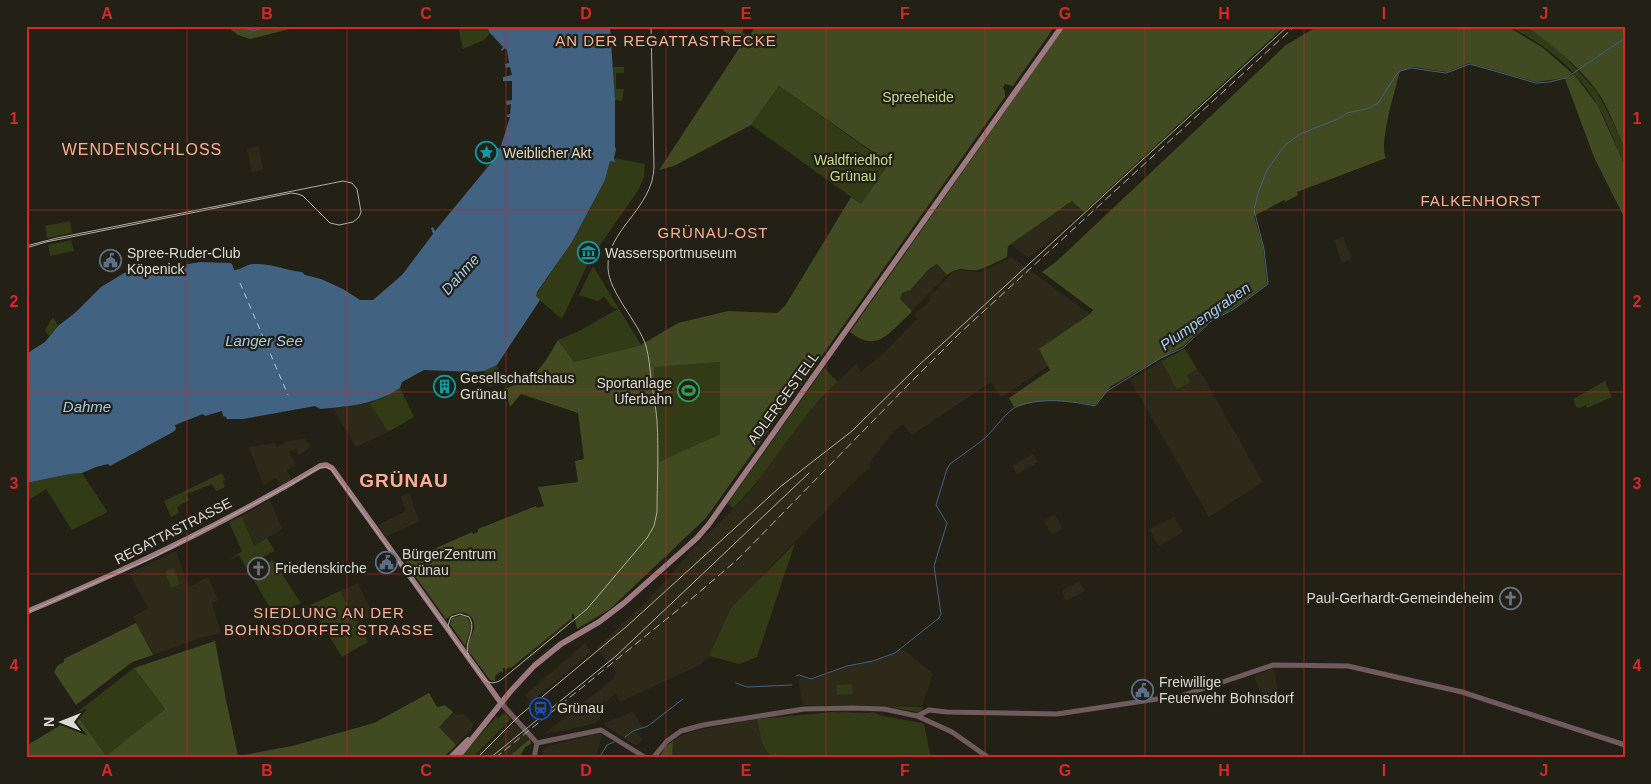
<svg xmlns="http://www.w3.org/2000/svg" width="1651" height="784" viewBox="0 0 1651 784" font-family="Arial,sans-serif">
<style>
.built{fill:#2e2a19}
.green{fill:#323a16}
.forest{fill:#414a20;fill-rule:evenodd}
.water{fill:#426282}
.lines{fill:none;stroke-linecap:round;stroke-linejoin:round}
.stream{stroke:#426282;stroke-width:1}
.ferry{stroke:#a0caf5;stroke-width:1;stroke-dasharray:6 5;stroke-linecap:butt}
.tertiary{stroke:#6f5a5e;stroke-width:5}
.secondary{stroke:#9d7a81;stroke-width:5.5}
.tram{stroke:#afaea5;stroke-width:1}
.rail{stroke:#afaea5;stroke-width:1;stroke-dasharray:8 4;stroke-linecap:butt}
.grid{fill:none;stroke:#d62828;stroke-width:1;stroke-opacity:0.55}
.labels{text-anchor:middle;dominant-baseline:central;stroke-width:4.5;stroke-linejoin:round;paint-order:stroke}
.park-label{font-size:14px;fill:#c6d891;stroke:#232115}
.poi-label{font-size:14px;fill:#dbdad2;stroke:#232115;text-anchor:start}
.street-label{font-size:14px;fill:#dbdad2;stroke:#232115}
.neighbourhood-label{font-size:15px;letter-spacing:1px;fill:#feae96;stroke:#232115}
.water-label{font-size:15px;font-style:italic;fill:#a0caf5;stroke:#232115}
.quarter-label{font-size:16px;letter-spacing:1px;fill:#feae96;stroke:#232115}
.district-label{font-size:19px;font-weight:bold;letter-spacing:1px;fill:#feae96;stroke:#232115}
.neatline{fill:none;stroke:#d62828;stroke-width:2}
.grid-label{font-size:16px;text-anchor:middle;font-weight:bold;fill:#d62828}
</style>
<rect width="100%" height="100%" fill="#232115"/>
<!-- built -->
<path class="built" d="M259,146L263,170L252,172L247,149Z
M1073,201L1084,212L1028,258L1011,244Z
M1343,237L1352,259L1342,263L1334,240Z
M1012,257L1090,314L1039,349L1048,366L1001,398L991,382L912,435L902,424L891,435L869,463L871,467L860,476L768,569L718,638L709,656L700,665L620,702L616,693L606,702L604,700L600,707V719L595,723L563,731L545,733L613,679L616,672L596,648L648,600L702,539L743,499L756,484L796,427L830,389L857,363L860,372L884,353L917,319L914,315L930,301V296L953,272L958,270L981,272Z
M937,264L947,275L912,311L900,299V296Z
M1161,361L1177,390L1191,382L1187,375L1197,369L1199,373H1201L1263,482L1209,517L1130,380Z
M369,403L388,432L356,447L333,408Z
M305,439L311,447L299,455L296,449L289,452L296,466L287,470L292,480L281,486L276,478L263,485L249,447L275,443L277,447L285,444L284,442Z
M1033,454L1038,462L1017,475L1012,466Z
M410,493L414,508L420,521L386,537L378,525L406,511L401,496Z
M270,500L282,529L254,546L242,516Z
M1055,515L1063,529L1052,535L1044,521Z
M1174,517L1183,532L1159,546L1149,529Z
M176,551L189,587L208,577L218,600L212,603L221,633L197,639L153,655L133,617L148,608L129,573Z
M1079,581L1085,591L1066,601L1062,591Z
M358,583L373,615L357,624L340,591Z
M459,612L469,615L474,624L467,649L465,646L470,621L469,619L463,615L458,616L450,621V624L447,621L451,615Z
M572,618L573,621L528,661L525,658Z
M585,643L591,652L531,702L525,695Z
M903,649L933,674L922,706L803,705L798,677L811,680L849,666L887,657Z
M1274,668L1278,693L1263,699L1254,676Z
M453,712L457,715L463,714L473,722V725L471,730L456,745L439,726Z
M633,712L643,728L634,731L643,739L636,746L605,725V723Z
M757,719L762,744L771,758H672L673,741L682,735L693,731Z
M511,721L530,739L507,758H473Z
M598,734H602L596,758H542L543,749L548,746Z"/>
<!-- green -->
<path class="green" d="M458,26H486L490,33L484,40L463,49Z
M1507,26H1526L1560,51L1597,92L1611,118L1625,150V166C1616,147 1609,125 1598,106C1579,71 1543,42 1507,26Z
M613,67H624V73H616V89H624L622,101L614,100Z
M779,86L876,155L887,166L861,204L751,125Z
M494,148L496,157L486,168L483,151Z
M615,158L645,164L644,177L639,189L589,261L562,319L535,296L572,242L605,180L610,161L615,162Z
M70,221L72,233L47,238L45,226Z
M71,240L74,251L50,256L48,245Z
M593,266L641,345L574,362L558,340L579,331L618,309L613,308L604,297L598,301L579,295Z
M53,317L58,326L49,336L45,330Z
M1185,349L1197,369L1187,375L1191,382L1177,390L1161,361Z
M720,362V434L659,463L654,366Z
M497,365L503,382L489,387L484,371Z
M824,368L838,382C796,418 773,470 733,508L728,503Z
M1605,381L1612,397L1587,408L1586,405L1580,408L1576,407L1573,399Z
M400,388L414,417L388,432L369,403L382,398Z
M82,473L107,511L106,513L72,530L46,489L26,502V483L70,474Z
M222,473L225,480L223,481L225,487L216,491L212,484L187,494L189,500L177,507L179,513L171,517L164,501Z
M242,516L254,546L267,538L275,551L260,558L248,571L256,578L272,559L301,603L274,615L239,555L228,561L242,551L229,522Z
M795,543L757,657L739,664L709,656L731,608Z
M174,568L180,584L171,588L165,571Z
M340,591L368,642L342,657L310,605Z
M134,668L165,709L106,757L76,713Z
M852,684L853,694L837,695L836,685Z
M885,706L923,707L922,710L917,712Z
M833,712L869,713L873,712L883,716L922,723L924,724L931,758H771L762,744L757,719Z
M504,713L511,719L472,758H459L496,717L499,718Z"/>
<!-- forest -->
<path class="forest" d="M226,26H302L250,39L238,35Z
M717,26H745L742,33L750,36L755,26H1055L1013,86L1005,84L1003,88L1005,91V97L836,336L706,518L610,609L577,629L574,615L572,613V618L511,668L510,667L505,670V668H503V673L501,671L495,676V681L490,680L467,649C468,642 472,636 474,629C476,618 467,610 456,613C452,614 449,617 446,619L405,562L472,532L473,534L478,532V529L536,506L537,508L544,506L538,487L578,482L575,461L584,459L578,413L521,394L510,407L505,389C538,375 540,371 558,340L574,362L641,345L678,323L728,311L777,313L785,306L851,197L861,204L887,166L875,157L876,154L779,86L751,125L674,166L659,170L742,44ZM720,362V434L659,462L654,367Z
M1065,26H1285L1084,212L1072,201L1008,246L1007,257C998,261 987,268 977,270C962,272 963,264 947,275L937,264L929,269L910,290L902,293L900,299L912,311L911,313C889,332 878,354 850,332Z
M1318,26H1507L1543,48L1572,73L1565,78L1536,82L1469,63L1447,72L1412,67L1400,71C1396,87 1378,145 1386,158L1297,192L1298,195L1285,202L1284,200L1254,216L1263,247L1267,284L1234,308L1210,321L1183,346L1111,386L1095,405C1068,400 1041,398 1014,407L1009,398L1050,370L1039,349L1090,314L1093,310L1042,272L1057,261L1286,45Z
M1526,26H1625V150C1617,131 1609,108 1597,91C1578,65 1552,45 1526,26Z
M1574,74L1598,106L1625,166V219L1594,157L1565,79Z
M463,615C477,623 468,634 465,646L450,624L452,618Z
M136,623L153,655L132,662L76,705L54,672L57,666L64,662V659Z
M215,641L226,700L238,756L292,746L374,723L429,693L437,707L445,705L453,712L439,727L456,745L443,758H26V746L77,715L106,756L165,709L134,668Z
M530,739L531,744L525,747L519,758H507Z
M673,741L672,758H659L665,747Z"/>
<!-- water -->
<path class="water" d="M486,26H610L615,101V147L616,149L614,158L615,162L610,161L605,180L572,242L537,292L536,296L540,300L497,365L484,371L473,372L424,370L402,382L400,388C374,405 350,406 320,409L315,406L243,419H227L226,417L223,416L222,411L205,416L203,414L175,425L176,429L173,432L110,466L108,464L96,467L82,473L70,474L26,483V354L45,342L58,326L76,312L101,287L124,273L139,269H160L200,262L230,263L232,264L234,270C242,270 246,264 253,264C270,263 285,270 302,272L305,275L321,279L343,289L360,300H373L402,275L433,234L431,228L433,227L435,231L496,157L494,148H499L500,149L510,117H507V115L510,114L511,104L507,105L506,101L512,100V81H503V77L512,75L510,67L506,68L505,64L509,63L507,50L505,48L502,51L501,50L503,47L490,33Z"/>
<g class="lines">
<!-- stream -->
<path class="stream" d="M240,26L253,31L269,26
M796,676L799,675L811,679L847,666L873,661L895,653L939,618L941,614L934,566L947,523L936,505L947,469L950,464C962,455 974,447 985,438C994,430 1007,410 1018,406C1043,397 1071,401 1095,406L1107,391L1161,358L1183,348L1211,321L1234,309L1268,284L1264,249L1254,210L1258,193L1266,172L1284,146L1300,134L1338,119L1347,113L1370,108L1378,103L1396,75L1400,71L1411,68L1446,73L1470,64L1536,83L1549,82L1566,78L1625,38
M736,683L747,687L792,685
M625,737L633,731L648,726L683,699
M599,758L607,745L614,742"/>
<!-- ferry -->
<path class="ferry" d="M240,283L288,395"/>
<!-- tertiary -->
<path class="tertiary" d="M501,703L537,743
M917,716L929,710L947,712L1057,714L1184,695L1273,665L1348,666L1462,692L1625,745
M537,743L601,730L646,758
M534,758L537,743
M653,758L667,741L681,731L703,725L804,709L853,708L884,709L917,716L952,732L989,758"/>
<!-- secondary -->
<path class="secondary" d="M26,612C127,570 226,523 320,466L326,465L332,468L501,703
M450,758L468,740
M457,758L510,692L534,666L561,644L599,622L624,603L697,538L709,524L1062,26"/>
<!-- tram -->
<path class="tram" d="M26,246L57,238L343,181L352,183L357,189L361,212L359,217L353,222L339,225L330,223L303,196L298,194L291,193L46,242L26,248
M26,613L152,558L295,482L319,468L327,467L332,470L481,676C487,683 493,685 501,680L587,609L647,538L654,526L657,512C657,482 659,451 657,421C656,407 653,393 651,380C650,368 649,357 646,346C638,321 609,293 608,268C606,230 653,209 654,167L651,26
M451,633L448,625L451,617L460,614L469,617C478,631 462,642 469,657
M477,758L519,716L626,627L780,487L852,431L918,366L1288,26
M490,758L616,656L809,473"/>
<!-- rail -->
<path class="rail" d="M495,758L690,600L738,559L912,381L960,333L1295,26"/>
</g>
<!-- grid -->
<path class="grid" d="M187,26V758M347,26V758M506,26V758M666,26V758M826,26V758M985,26V758M1145,26V758M1304,26V758M1464,26V758M26,210H1625M26,392H1625M26,574H1625"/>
<!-- icons -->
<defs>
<symbol id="sight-ring" viewBox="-11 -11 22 22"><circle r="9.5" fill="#232115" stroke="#0f9aa8" stroke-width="1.5"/><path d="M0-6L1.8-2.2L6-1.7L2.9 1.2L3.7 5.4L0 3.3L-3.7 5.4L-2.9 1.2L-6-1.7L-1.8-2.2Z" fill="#0f9aa8"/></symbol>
<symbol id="museum-ring" viewBox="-11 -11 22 22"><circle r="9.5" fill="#232115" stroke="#0f9aa8" stroke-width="1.5"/><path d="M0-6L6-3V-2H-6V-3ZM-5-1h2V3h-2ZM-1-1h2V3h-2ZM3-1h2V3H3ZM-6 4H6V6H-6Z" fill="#0f9aa8"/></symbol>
<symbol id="civic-ring" viewBox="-11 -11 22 22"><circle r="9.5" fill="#232115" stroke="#5c6f8a" stroke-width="1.5"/><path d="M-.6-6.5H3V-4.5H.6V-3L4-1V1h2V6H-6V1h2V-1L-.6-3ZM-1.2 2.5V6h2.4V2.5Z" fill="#5c6f8a"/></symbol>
<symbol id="building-ring" viewBox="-11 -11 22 22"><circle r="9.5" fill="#232115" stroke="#0f9aa8" stroke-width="1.5"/><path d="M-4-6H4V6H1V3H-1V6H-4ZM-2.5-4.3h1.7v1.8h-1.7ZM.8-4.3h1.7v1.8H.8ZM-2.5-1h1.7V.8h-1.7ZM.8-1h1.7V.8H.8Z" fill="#0f9aa8"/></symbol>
<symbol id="stadium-ring" viewBox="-11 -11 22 22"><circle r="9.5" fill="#232115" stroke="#2e9e5b" stroke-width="1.5"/><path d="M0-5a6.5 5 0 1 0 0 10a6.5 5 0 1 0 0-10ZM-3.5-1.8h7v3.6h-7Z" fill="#2e9e5b"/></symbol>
<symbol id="church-ring" viewBox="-11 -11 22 22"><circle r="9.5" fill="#232115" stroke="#6b7280" stroke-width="1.5"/><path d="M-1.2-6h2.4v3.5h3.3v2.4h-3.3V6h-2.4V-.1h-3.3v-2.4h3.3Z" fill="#6b7280"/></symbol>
<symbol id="station-ring" viewBox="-11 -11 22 22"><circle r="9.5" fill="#232115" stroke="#1a4fb4" stroke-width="1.5"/><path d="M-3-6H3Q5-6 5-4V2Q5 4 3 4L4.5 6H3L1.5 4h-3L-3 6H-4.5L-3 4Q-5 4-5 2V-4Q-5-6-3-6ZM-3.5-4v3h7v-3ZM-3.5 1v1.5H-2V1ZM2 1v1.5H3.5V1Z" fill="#1a4fb4"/></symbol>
</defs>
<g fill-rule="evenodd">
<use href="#sight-ring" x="474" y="140" width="25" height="25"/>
<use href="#museum-ring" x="576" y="240" width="25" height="25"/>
<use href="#civic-ring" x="98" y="248" width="25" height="25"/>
<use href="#building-ring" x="432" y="374" width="25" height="25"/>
<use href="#stadium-ring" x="676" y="378" width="25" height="25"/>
<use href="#civic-ring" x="374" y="550" width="25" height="25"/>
<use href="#church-ring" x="246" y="556" width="25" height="25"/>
<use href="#church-ring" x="1498" y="586" width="25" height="25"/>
<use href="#civic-ring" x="1130" y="678" width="25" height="25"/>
<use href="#station-ring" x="528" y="696" width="25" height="25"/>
</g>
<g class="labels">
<!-- park labels -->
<g class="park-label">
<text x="918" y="97">Spreeheide</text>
<text x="853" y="160">Waldfriedhof<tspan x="853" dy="16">Grünau</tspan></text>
</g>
<!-- poi labels -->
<g class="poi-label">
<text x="503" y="153">Weiblicher Akt</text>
<text x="127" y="253">Spree-Ruder-Club<tspan x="127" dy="16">Köpenick</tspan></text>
<text x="605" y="253">Wassersportmuseum</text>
<text x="460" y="378">Gesellschaftshaus<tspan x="460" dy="16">Grünau</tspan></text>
<text x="672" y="383" text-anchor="end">Sportanlage<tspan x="672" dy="16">Uferbahn</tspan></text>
<text x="402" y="554">BürgerZentrum<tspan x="402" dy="16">Grünau</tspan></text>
<text x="275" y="568">Friedenskirche</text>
<text x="1494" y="598" text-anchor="end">Paul-Gerhardt-Gemeindeheim</text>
<text x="1159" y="682">Freiwillige<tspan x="1159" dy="16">Feuerwehr Bohnsdorf</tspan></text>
<text x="557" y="708">Grünau</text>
</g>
<!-- street labels -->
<g class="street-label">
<text transform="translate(783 398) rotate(-54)">ADLERGESTELL</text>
<text transform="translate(173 531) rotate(-27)">REGATTASTRASSE</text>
</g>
<!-- neighbourhood labels -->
<g class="neighbourhood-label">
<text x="666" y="40">AN DER REGATTASTRECKE</text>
<text x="1481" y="200">FALKENHORST</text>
<text x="713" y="232">GRÜNAU-OST</text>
<text x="329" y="612">SIEDLUNG AN DER<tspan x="329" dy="17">BOHNSDORFER STRASSE</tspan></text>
</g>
<!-- water labels -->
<g class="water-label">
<text transform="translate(460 274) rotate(-48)">Dahme</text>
<text transform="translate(1205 316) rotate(-35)">Plumpengraben</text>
<text x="264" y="340">Langer See</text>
<text x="87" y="406">Dahme</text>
</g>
<!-- quarter labels -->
<g class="quarter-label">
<text x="142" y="149">WENDENSCHLOSS</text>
</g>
<!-- district labels -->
<g class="district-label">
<text x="404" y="480">GRÜNAU</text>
</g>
</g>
<!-- border -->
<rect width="1651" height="784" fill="none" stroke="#232115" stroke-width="55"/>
<!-- north arrow -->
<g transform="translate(62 722) rotate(270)" stroke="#232115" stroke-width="4" paint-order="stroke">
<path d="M0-4L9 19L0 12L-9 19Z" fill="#dbdad2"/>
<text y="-8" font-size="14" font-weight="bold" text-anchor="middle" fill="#dbdad2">N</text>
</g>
<rect x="28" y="28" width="1596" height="728" class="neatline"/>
<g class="grid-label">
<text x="107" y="19">A</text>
<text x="267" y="19">B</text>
<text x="426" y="19">C</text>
<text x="586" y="19">D</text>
<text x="746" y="19">E</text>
<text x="905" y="19">F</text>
<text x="1065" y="19">G</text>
<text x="1224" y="19">H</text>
<text x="1384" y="19">I</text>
<text x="1544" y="19">J</text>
<text x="14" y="124">1</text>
<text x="1637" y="124">1</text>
<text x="14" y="307">2</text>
<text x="1637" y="307">2</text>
<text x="14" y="489">3</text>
<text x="1637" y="489">3</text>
<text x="14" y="671">4</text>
<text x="1637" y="671">4</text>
<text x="107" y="776">A</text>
<text x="267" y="776">B</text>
<text x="426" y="776">C</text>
<text x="586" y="776">D</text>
<text x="746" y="776">E</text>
<text x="905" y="776">F</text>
<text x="1065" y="776">G</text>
<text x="1224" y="776">H</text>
<text x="1384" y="776">I</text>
<text x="1544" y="776">J</text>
</g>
</svg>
